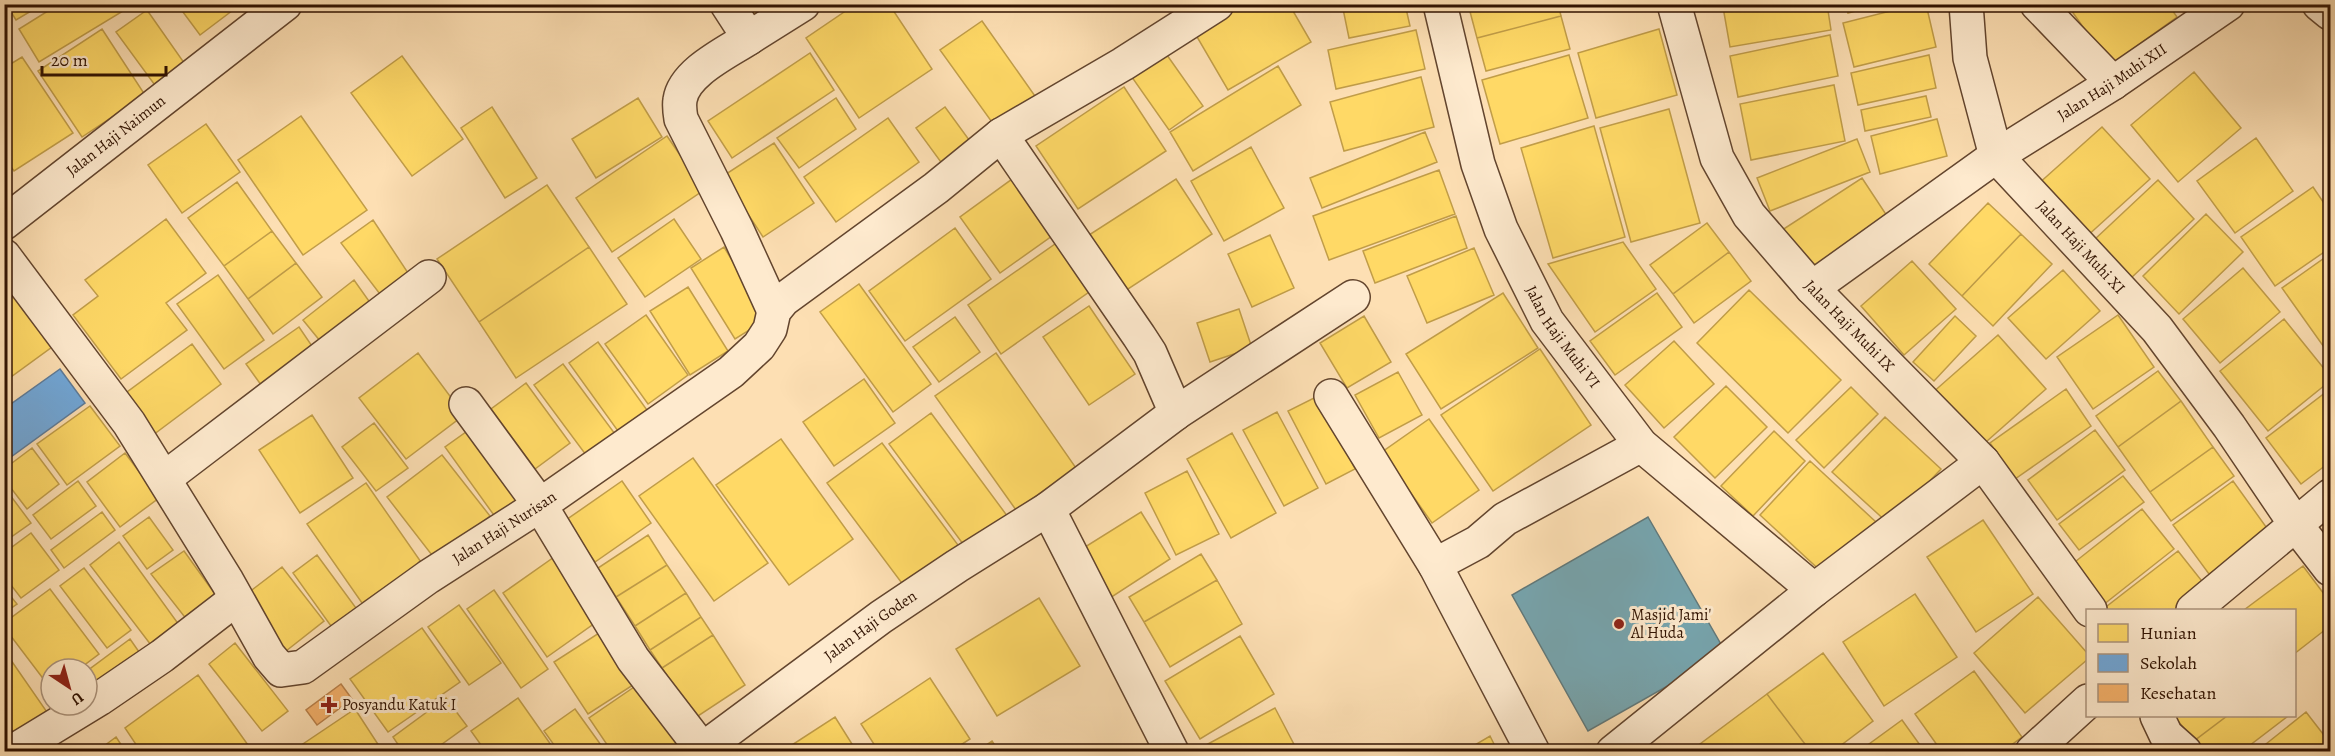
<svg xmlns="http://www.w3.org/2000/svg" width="2335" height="756" viewBox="0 0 2335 756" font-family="Alegreya,serif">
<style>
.homes{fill:#ffd966;stroke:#c19d48;stroke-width:1.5}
.schools{fill:#6fa8dc;stroke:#5c7b9a;stroke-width:1.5}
.health{fill:#f6b26b;stroke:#bb824b;stroke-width:1.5}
.public{fill:#76a5af;stroke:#61797b;stroke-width:1.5}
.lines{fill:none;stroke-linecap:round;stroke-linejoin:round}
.minor-casing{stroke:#63452e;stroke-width:36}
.tertiary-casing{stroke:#63452e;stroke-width:36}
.minor{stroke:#feeace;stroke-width:33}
.tertiary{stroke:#feeace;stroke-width:33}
.poi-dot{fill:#8f2418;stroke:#feeace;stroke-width:2}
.labels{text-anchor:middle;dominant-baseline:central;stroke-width:6;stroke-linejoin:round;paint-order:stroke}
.street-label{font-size:16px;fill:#301201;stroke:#feeace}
.poi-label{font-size:16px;fill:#301201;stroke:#feeace;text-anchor:start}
</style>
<rect width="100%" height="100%" fill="#fddfb3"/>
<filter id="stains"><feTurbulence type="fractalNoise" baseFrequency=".00333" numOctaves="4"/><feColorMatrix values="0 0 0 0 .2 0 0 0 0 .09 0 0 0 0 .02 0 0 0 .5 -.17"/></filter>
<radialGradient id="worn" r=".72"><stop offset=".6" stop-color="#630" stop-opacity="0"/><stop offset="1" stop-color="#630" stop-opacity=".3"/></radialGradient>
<!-- homes -->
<path class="homes" d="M6,4H43L16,20Z
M59,4H126L128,8L39,62L19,29Z
M177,4H241L200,35Z
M745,4H790L759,26Z
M856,4H889L932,69L859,118L806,38Z
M1237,4H1289L1311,42L1228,90L1193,30Z
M1342,4H1405L1410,26L1349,38Z
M1468,4H1558L1561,16L1477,38Z
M1741,4H1827L1831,30L1730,47L1723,7Z
M1846,4H1882L1848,13Z
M1918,4H1926L1936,47L1854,67L1843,23Z
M2079,4H2168L2177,17L2110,65L2071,10Z
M2179,4H2206L2187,17Z
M147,10L187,67L157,88L116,32Z
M1561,16L1570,49L1486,71L1477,38Z
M982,21L1035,96L994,125L940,50Z
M102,29L145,95L82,137L38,71Z
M1659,29L1677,95L1596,118L1578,53Z
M1416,30L1425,69L1336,89L1328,50Z
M1830,35L1838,76L1738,97L1730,56Z
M1162,48L1203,106L1169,130L1129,73Z
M810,53L834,90L732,158L708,121Z
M1569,55L1588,118L1500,144L1482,80Z
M1929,55L1936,88L1858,105L1851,73Z
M402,56L463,139L412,176L351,93Z
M22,57L73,133L14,171L4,157V68Z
M1278,66L1301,105L1193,171L1170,132Z
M2194,72L2241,128L2178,182L2131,125Z
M1421,77L1434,127L1344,151L1330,102Z
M1834,85L1845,141L1751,160L1740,104Z
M1124,87L1166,151L1078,209L1036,146Z
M1926,96L1931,117L1865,131L1861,110Z
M638,98L662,137L596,178L572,139Z
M836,98L856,129L799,168L777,138Z
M492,107L537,178L505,198L461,128Z
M945,107L975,148L946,169L916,128Z
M1669,109L1700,223L1631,242L1600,128Z
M301,116L367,210L303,255L238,160Z
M888,118L919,162L836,222L804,177Z
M1937,119L1947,156L1880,174L1871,136Z
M206,124L240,172L182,213L148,165Z
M1594,126L1625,237L1553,258L1521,148Z
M2102,127L2150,179L2085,238L2037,185Z
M1425,132L1437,162L1322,208L1310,178Z
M667,136L704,190L612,252L576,198Z
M2256,138L2293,191L2235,233L2197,181Z
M1857,139L1870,172L1770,211L1757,178Z
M774,143L814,203L763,237L723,176Z
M1251,147L1284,208L1224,241L1191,181Z
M1439,170L1455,214L1329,260L1313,216Z
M1019,174L1059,231L1000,273L960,217Z
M1862,178L1891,222L1808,277L1779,232Z
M1176,179L1212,234L1125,291L1089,235Z
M2158,180L2194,219L2130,279L2094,240Z
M237,182L272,231L224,266L188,218Z
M547,185L589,247L479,322L437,259Z
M2313,187L2330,212V248L2275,286L2241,237Z
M1988,203L2021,234L1962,296L1929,264Z
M2206,214L2243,252L2179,314L2143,276Z
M1456,216L1467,248L1375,283L1363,251Z
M166,219L206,273L166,303L187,330L121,379L73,315L98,296L85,280Z
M674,219L701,259L645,297L618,258Z
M373,220L412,279L383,298L341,243Z
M1707,223L1729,252L1673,294L1650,265Z
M955,228L991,279L905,341L869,291Z
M272,231L296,263L248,299L224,266Z
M2021,234L2052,264L1993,326L1962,296Z
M1270,235L1294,288L1252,307L1228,254Z
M1065,237L1099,285L1001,354L968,305Z
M1623,242L1656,289L1595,332L1548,264Z
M589,247L627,304L516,378L479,322Z
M724,247L767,319L735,339L691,268Z
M1474,248L1494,295L1427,323L1407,276Z
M1729,252L1751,281L1694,323L1673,294Z
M2330,254V347L2326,350L2282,288Z
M1912,261L1956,309L1904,355L1861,306Z
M296,263L322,297L273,334L248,299Z
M2243,268L2280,312L2220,363L2183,319Z
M2063,270L2100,311L2046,359L2008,318Z
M218,275L264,340L224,369L177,304Z
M354,280L376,311L325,347L303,320Z
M859,284L931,384L893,412L820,312Z
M7,286L52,347L4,382V288Z
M688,287L728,351L690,375L650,311Z
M1749,290L1841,380L1788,433L1697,343Z
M1503,293L1538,348L1441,409L1406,354Z
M1657,293L1682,327L1615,375L1590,341Z
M1089,306L1135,374L1089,405L1043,337Z
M1239,309L1252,348L1210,362L1197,323Z
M646,315L688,375L648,404L605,344Z
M2118,315L2154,367L2093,409L2057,357Z
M1364,316L1391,362L1347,388L1320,343Z
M1955,316L1976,336L1934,381L1913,362Z
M955,317L980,352L939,382L913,347Z
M2284,319L2330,376V381L2268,431L2220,371Z
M299,327L316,352L264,389L246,364Z
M1998,335L2046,389L1978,449L1931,394Z
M1674,341L1714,384L1664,428L1625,385Z
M598,342L652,417L623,438L569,363Z
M192,344L221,384L153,435L123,395Z
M1540,349L1591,425L1493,491L1441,415Z
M418,353L464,415L406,459L359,398Z
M996,353L1076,468L1016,510L935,396Z
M563,364L618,438L589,459L534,385Z
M2158,371L2181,401L2118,447L2096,416Z
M1398,372L1422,415L1379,438L1355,395Z
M864,379L895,423L834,466L803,422Z
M526,383L570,443L535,469L491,409Z
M1726,386L1767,427L1715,478L1674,437Z
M1851,387L1878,414L1824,468L1796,440Z
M2066,389L2091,426L2015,479L1990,443Z
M2330,389V462L2301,484L2266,438Z
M1318,396L1355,469L1326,484L1288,411Z
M2181,401L2213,447L2150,492L2118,447Z
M90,406L120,446L67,485L37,444Z
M1277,412L1318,488L1284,506L1243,430Z
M931,413L1008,517L966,548L889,444Z
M312,415L353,478L300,513L259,450Z
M1885,417L1941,469L1889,524L1832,472Z
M1429,419L1479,490L1432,523L1382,452Z
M374,423L408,468L376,491L342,447Z
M473,427L525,498L496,518L445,447Z
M2095,430L2125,470L2057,520L2028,480Z
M1774,431L1805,461L1753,516L1721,486Z
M1232,433L1276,513L1231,538L1187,459Z
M781,439L853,539L789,585L716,485Z
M882,443L958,545L904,586L827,483Z
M2213,447L2234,476L2171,521L2150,492Z
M32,448L59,484L27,509L4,479V469Z
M125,453L159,498L120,527L87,482Z
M442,455L490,516L435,559L387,497Z
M693,458L768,563L714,601L639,496Z
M1810,461L1876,522L1826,576L1760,515Z
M1187,471L1219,534L1176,555L1145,493Z
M2123,476L2144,502L2079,550L2059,524Z
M78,481L96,506L51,539L33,515Z
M622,481L651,523L595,562L566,520Z
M2233,481L2269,531L2209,574L2173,525Z
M366,483L421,562L362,603L307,524Z
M4,487L31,523L4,542Z
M2142,509L2174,549L2103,605L2071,565Z
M102,512L115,530L64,568L51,550Z
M1141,512L1170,559L1107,600L1077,552Z
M149,517L173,550L147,569L123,536Z
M1983,520L2033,594L1976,632L1927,557Z
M31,533L59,570L21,598L4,576V553Z
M648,535L667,565L616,597L598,568Z
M119,542L182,629L154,649L90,565Z
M184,551L220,601L191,625L151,574Z
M2178,551L2209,590L2183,610H2102Z
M1201,554L1217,580L1144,622L1129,597Z
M317,555L356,608L331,626L293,573Z
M557,555L602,618L547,657L503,593Z
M667,565L686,593L635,626L616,597Z
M2303,566L2330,602V626L2294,654V610H2244Z
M282,567L324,621L286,651L244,596Z
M84,568L131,630L107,648L60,586Z
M1217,580L1242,624L1170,667L1144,622Z
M4,588L17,604L4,613Z
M50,589L99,654L79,669H51V689L4,627V623Z
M494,590L548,669L521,688L467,609Z
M686,593L701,617L650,650L635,626Z
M1915,594L1957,657L1884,706L1843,642Z
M2038,597L2088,654V659L2025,713L1974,653Z
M1039,598L1080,666L997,716L956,649Z
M459,605L501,663L469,685L428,627Z
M701,617L713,635L662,668L650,650Z
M422,628L460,682L388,732L350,679Z
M599,633L633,685L588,714L554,662Z
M713,635L745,685L695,718L662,668Z
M1240,636L1274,694L1200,739L1165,681Z
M130,639L144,659L96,694L87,682V671Z
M235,643L288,711L262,731L209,664Z
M6,653L49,715L18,738L4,720V655Z
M1823,653L1873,721L1832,752H1811L1767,694Z
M1974,671L2022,737L2002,752H1942L1915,714Z
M198,675L253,752H141L125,728Z
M930,678L970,739L950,752H879L861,724Z
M640,683L686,752H612L589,718Z
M1767,694L1811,752H1699L1696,747Z
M446,698L467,726L431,752H403L393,737Z
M518,698L556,752H486L471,731Z
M1275,708L1298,752H1193Z
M355,709L383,752H291Z
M575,709L606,752H559L544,731Z
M2306,712L2330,743V752H2256Z
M2174,716H2227L2194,741Z
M2227,716H2288L2241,752H2202L2194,741Z
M835,717L857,752H781Z
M1902,720L1925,752H1868L1865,747Z
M1490,736L1498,752H1463Z
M116,737L126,752H96Z
M992,741L999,752H976Z"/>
<!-- schools -->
<path class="schools" d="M60,369L85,403L4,462V409Z"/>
<!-- health -->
<path class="health" d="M341,684L352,699L317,725L306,710Z"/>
<!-- public -->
<path class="public" d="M1648,517L1726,653L1588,731L1512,595Z"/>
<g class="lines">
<defs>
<g id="minor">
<path d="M727,4L749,38C728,52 684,72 680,100C679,106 680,113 681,119L737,230L774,311"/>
<path id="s1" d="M1440,4L1478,164L1501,229L1547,321L1641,445L1814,590"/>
<path id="s2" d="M1674,4L1717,158L1749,215L1812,288L1983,462L2090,610"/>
<path id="s3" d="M1966,4L1970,58L1996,156L2157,329L2229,426L2296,525L2330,569"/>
<path d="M2037,4L2113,83"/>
<path d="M2319,4L2330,13"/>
<path d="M749,38L803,4"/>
<path d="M1001,135L1139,336L1150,353L1176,413"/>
<path id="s4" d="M4,223L285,4"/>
<path id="s5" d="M4,256L129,423L227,581L269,656L281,670L303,667L428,577L540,505L731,372L759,346L770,329L774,311L783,300L936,188L1001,135L1123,64L1217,4"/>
<path id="s6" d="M1812,288L1996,156L2113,83L2228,4"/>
<path d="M1331,396L1435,565L1533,752"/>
<path d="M466,404L540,505L633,659L702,749"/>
<path d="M165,478L429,277"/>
<path d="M1048,509L1172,752"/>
<path d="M1435,565L1478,542L1505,519L1641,445"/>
<path d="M2157,716L2166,735L2185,752"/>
<path d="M12,752L99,699L162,656L236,599"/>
<path id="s7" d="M699,752L881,617L957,566L1048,509L1176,413L1353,297"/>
<path d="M1613,752L1814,590L1983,462"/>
</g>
<path id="tertiary" d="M2193,610L2330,496
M2032,752L2088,701"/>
</defs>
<!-- minor casing -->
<use href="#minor" class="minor-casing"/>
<!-- tertiary casing -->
<use href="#tertiary" class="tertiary-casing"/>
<!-- minor -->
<use href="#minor" class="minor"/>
<!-- tertiary -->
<use href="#tertiary" class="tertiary"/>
</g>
<!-- markers -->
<g class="poi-dot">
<circle cx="1619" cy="624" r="6"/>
<path d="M326 696h6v6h6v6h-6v6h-6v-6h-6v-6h6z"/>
</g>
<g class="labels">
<!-- street labels -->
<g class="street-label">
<text stroke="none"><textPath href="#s6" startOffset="364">Jalan Haji Muhi XII</textPath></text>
<text stroke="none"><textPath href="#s4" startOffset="142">Jalan Haji Naimun</textPath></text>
<text stroke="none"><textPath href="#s3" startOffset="280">Jalan Haji Muhi XI</textPath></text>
<text stroke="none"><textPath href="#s2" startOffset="375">Jalan Haji Muhi IX</textPath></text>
<text stroke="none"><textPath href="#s1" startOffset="358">Jalan Haji Muhi VI</textPath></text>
<text stroke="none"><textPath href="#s5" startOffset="766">Jalan Haji Nurisan</textPath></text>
<text stroke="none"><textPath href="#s7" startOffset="213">Jalan Haji Goden</textPath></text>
</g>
<!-- poi labels -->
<g class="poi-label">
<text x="1631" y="615">Masjid Jami'<tspan x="1631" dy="18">Al Huda</tspan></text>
<text x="342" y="705">Posyandu Katuk I</text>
</g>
</g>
<!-- margin -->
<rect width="2335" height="756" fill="none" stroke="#fddfb3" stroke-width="24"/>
<rect x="6" y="6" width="2323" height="744" fill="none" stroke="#301201" stroke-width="3"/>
<rect x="12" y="12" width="2311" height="732" fill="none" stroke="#301201" stroke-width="1.5"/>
<!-- legend -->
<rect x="2086" y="609" width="210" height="108" fill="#feeace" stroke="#ac947c" stroke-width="1.5"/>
<rect x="2098" y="624" width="30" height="18" fill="#ffd966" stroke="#ac947c" stroke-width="1.5"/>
<text x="2140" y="639" font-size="18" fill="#301201">Hunian</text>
<rect x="2098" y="654" width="30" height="18" fill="#6fa8dc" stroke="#ac947c" stroke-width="1.5"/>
<text x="2140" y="669" font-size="18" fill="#301201">Sekolah</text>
<rect x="2098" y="684" width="30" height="18" fill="#f6b26b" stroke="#ac947c" stroke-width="1.5"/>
<text x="2140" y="699" font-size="18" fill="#301201">Kesehatan</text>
<!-- north arrow -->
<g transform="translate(69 687) rotate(144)"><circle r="28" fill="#feeace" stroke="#ac947c" stroke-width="1.5"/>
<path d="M0-4.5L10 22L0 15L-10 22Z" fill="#8f2418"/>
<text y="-9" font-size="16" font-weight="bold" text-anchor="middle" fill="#301201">U</text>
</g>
<!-- scale -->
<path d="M42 66v9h124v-9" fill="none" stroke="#301201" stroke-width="3"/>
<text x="51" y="66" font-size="18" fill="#301201" stroke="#feeace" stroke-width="4.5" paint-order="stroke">20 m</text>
<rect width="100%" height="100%" filter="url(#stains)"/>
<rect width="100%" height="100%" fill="url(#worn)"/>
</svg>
